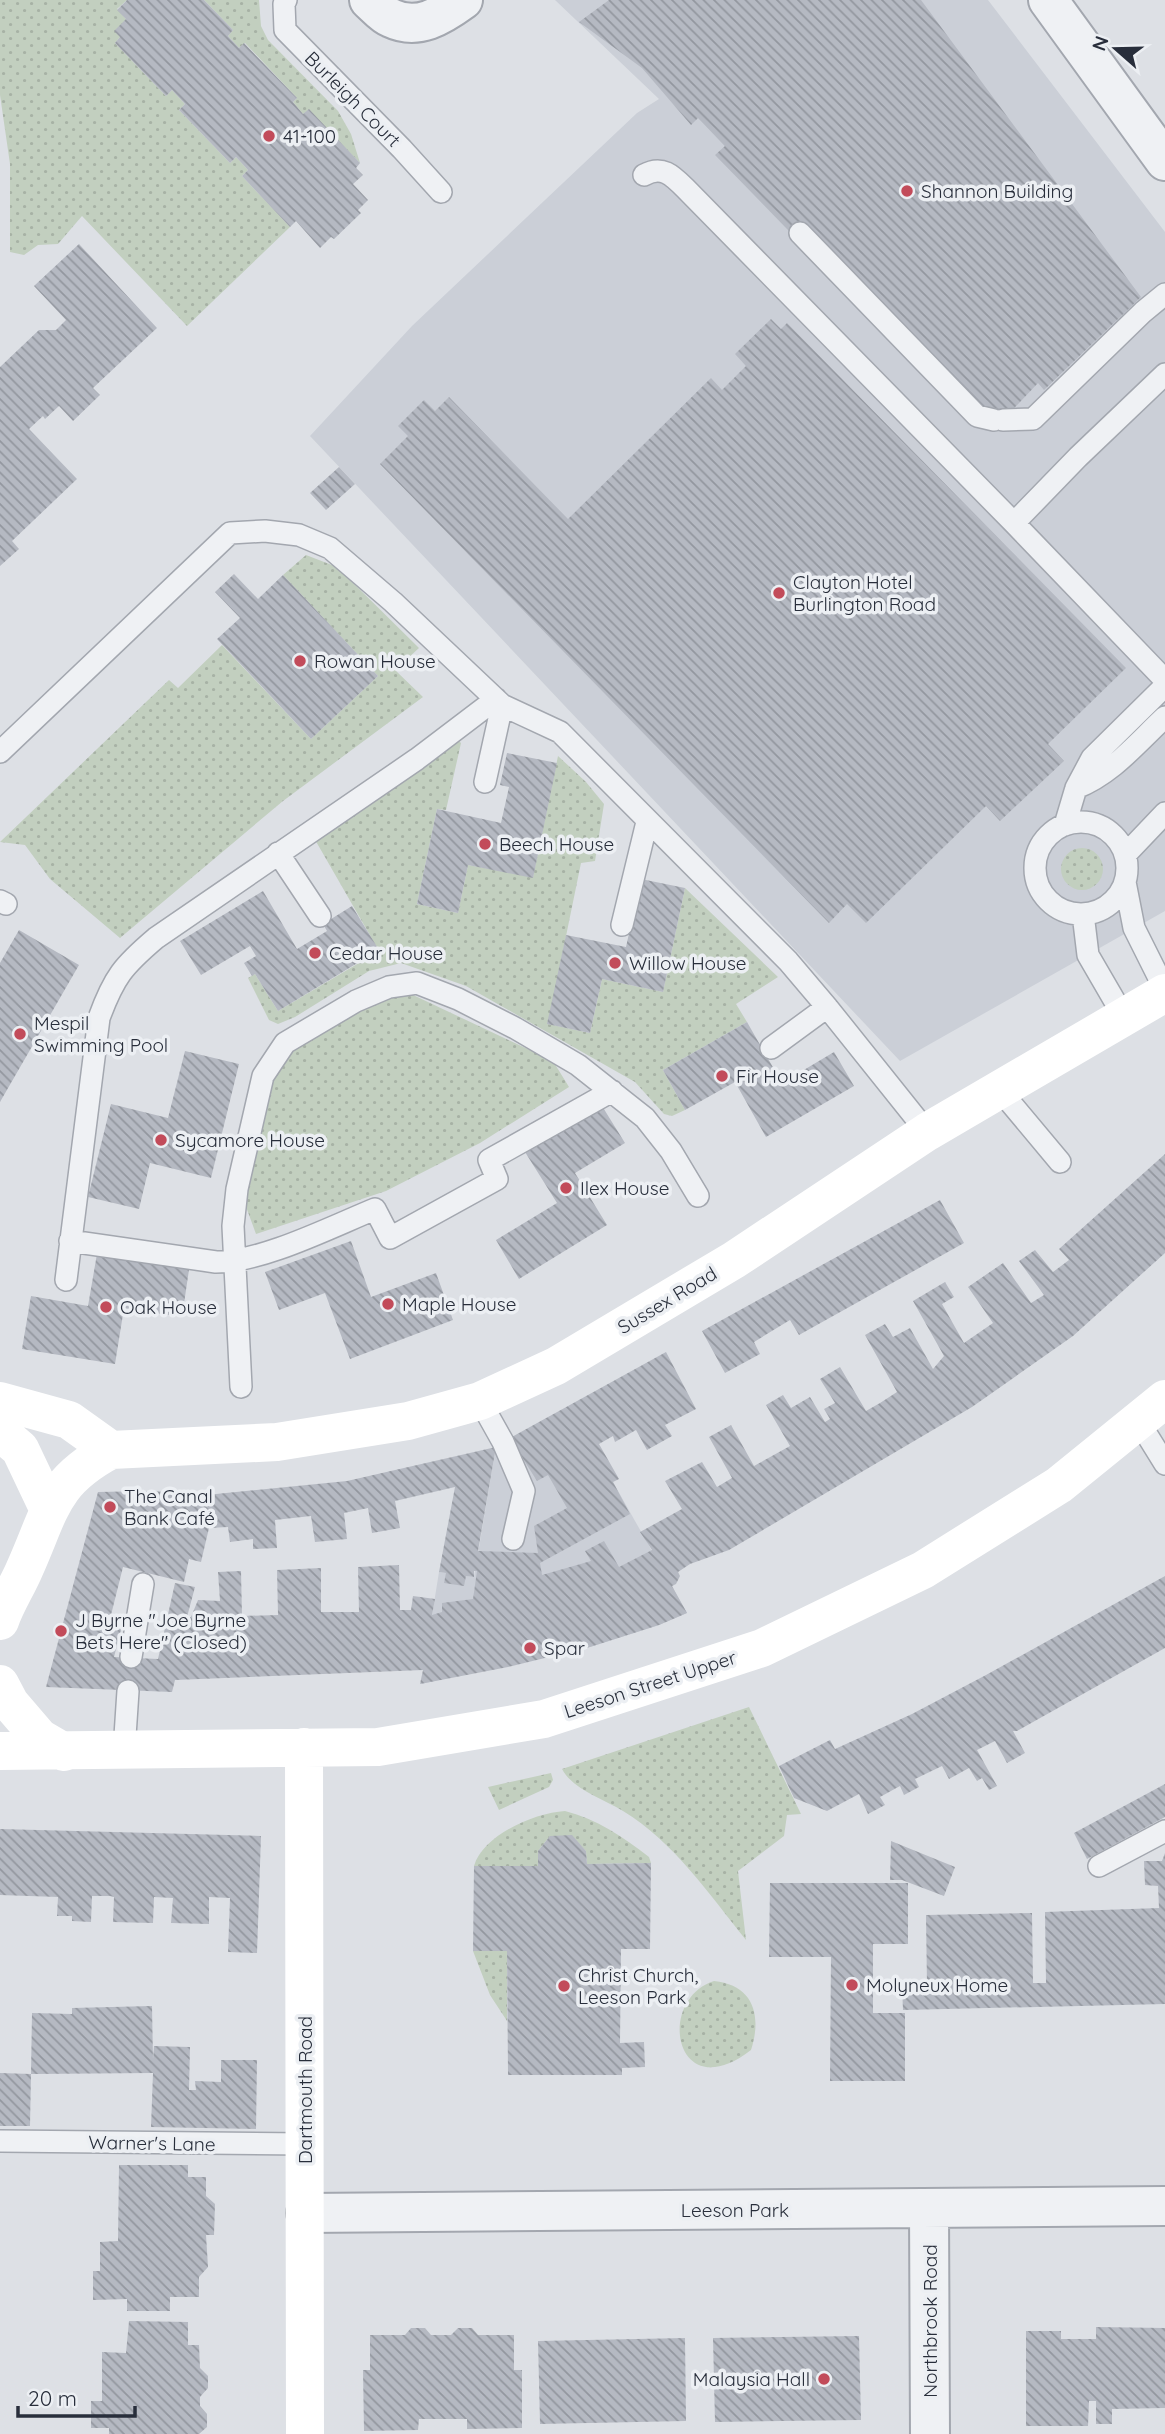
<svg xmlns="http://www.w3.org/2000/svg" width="1165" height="2434" viewBox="0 0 1165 2434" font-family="Quicksand,sans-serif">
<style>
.built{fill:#cbcfd7}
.grass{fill:url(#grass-dots)}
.building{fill:url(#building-back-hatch);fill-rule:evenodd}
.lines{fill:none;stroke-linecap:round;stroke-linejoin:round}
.lane-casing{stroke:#a3a7af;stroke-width:24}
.street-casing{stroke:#a3a7af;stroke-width:42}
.lane{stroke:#eff1f4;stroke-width:21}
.street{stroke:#eff1f4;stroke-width:38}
.secondary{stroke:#fff;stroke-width:38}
.poi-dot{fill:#c24b5a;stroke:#eceff3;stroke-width:2.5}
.labels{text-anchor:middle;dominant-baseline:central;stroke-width:7;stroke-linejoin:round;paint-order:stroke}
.street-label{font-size:19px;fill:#282e3b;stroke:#eceff3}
.poi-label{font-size:19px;fill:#282e3b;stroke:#eceff3;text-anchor:start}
</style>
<defs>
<pattern id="grass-dots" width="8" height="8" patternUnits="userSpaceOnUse" patternTransform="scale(1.75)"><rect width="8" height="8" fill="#c2cfbf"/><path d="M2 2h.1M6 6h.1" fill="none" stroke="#a7b2a5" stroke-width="1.8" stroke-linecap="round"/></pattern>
<pattern id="building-back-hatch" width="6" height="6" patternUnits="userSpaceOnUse" patternTransform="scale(1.75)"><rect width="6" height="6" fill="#b5b9c2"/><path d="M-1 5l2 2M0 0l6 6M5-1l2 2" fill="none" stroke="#93979f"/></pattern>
</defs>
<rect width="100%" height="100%" fill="#dde0e5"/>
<!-- built -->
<path class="built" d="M555,0H988L1165,232V911L900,1061L310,436L412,326L637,113L659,99Z
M550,1416L594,1492L613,1482L687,1613L659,1625L590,1647L421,1684L439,1572L474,1577L496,1447Z"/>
<!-- grass -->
<path class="grass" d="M0,0H127L117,9L126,19L120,37L115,43L166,96L172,90L185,104L179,110L230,163L236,157L248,170L242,176L290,227L187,326L82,216L58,244L38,245L24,255L10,252V164L0,95Z
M204,0H259L261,26L268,40L338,111L351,134L360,163L309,110L303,114L293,102L297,98L245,43L239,48L228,36L233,30Z
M306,555L337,567L419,648L395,670L423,697L283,801L120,938L50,879L25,845L0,842L169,680L178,688L222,645L311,739L378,676L283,575Z
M458,740L461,743L446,810L437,809L417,904L458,913L468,865L533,877L558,756L586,782L604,804L595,861L581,863L548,1024L590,1033L602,979L663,992L685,888L778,977L736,1004L747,1022L663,1070L685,1110L672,1116L664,1114L635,1082L466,986L401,963L369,971L295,1017L278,1024L269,1020L248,978L255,974L278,1011L379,951L314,838Z
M1061 869a21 21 0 1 1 42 0a21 21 0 1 1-42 0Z
M411,994L553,1061L569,1087L480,1143L386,1191L256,1234L245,1204L266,1100L273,1076L286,1055L381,998Z
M749,1707L801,1814L787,1815L784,1836L738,1871L746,1940C709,1894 674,1842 623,1811C604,1799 573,1790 562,1769Z
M551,1773L553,1780L549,1787L499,1810L488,1787Z
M565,1811C597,1819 623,1837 649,1857L651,1863L587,1864L586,1851L572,1836H550L538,1851V1866H474C483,1835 534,1813 565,1811Z
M473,1951H507V2021L490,1995Z
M714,1981C754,1985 762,2016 751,2050C675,2109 655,2000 714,1981Z"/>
<!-- building -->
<path class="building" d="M127,0H204L233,30L228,36L239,48L244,43L297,98L293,102L303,114L309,109L360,163L356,168L363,175L353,184L368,200L358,210L361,213L334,239L331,237L320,248L296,221L290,227L242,176L248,170L236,157L230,163L179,110L185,104L172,90L166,96L115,43L120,37L114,31L126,19L117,10Z
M609,0H921L1141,297L1044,390L1038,383L999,424L795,237L715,155L725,146L698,118L691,125L642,68L579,22Z
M79,244L157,328L93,388L100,395L73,421L59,406L45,419L43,416L29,429L77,479L12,541L19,549L0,566V367L39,330H56L66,320L34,286Z
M771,319L781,329L787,323L1126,668L1048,744L1064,761L1000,821L986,806L866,923L847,904L829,923L380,464L408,436L398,426L424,400L435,411L449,397L568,519L711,378L722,390L746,366L735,354Z
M339,467L355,484L326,510L310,493Z
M234,574L258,599L283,575L378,676L311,739L217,639L240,618L215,592Z
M507,753L557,763L533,878L468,865L458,913L417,904L437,809L501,823L509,787L500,785Z
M641,879L685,888L663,992L602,979L590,1033L547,1024L566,935L626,947Z
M263,891L297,949L327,931L323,924L352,906L379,950L278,1011L255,974L252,976L244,963L256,956L250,946L201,975L180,941Z
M19,930L79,965L0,1102V963Z
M747,1022L782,1083L834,1052L854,1086L766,1137L735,1082L685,1110L663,1070Z
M185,1051L239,1064L211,1178L150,1163L139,1209L88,1197L111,1104L168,1118Z
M602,1106L625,1143L575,1173L607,1225L519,1279L496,1240L557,1203L525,1152Z
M1165,1154V1253L1073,1336L972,1407L729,1550L690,1564L678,1572L680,1576L676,1584L672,1586L687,1613L659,1625L590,1647L508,1667L420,1684L423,1670L175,1680L172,1692L46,1687L98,1492L147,1491L216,1494L347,1481L496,1447L478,1551L538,1553L534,1526L567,1508L548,1475L537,1481L510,1438L666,1352L696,1409L665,1425L672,1436L647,1450L636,1430L615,1442L613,1436L599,1444L619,1479L613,1482L630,1514L540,1563L542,1575L591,1561L585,1551L604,1541L619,1567L652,1550L640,1532L682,1509L665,1481L702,1462L717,1487L732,1478L709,1437L731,1425L754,1466L790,1446L766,1405L783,1395L791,1408L810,1397L825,1422L830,1419L824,1409L835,1403L820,1379L840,1367L866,1411L880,1403L897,1392L865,1335L885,1324L893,1337L910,1328L933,1369L944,1356L913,1301L945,1282L954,1297L942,1304L964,1343L993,1323L968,1287L1003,1263L1031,1303L1044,1295L1019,1261L1035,1250L1053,1272L1069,1260L1059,1249ZM455,1487L439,1572L446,1573L444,1583L464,1586L466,1576L474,1577V1571H477L473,1599L442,1603V1612L432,1615L435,1599L413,1596L411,1610H400L399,1565L358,1567L359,1612H321V1568L277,1570L278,1615L242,1616L241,1571L218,1572L220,1601L198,1600L191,1617H187L195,1587L175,1583L158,1659L114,1657L123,1622L110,1619L123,1567L184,1582L189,1559L201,1562L209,1528L228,1527L230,1542L253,1539V1549L277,1548L275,1520L311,1516L315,1542L347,1539L344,1513L368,1508L372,1533L400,1528L395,1501Z
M940,1200L964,1243L799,1335L790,1320L754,1342L760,1354L725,1373L702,1331Z
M351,1241L371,1297L436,1273L453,1320L350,1359L325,1293L279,1310L265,1272Z
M98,1248L190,1263L182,1317L124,1308L115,1364L22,1349L31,1296L88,1306Z
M1165,1576V1648L1017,1731H1013L1025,1753L1007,1763L995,1741L977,1750L997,1786L989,1790L982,1778L977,1781L969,1768L949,1779L942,1766L915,1779L919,1787L904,1795L900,1786L880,1797L885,1805L868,1814L859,1794L827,1811L794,1798L779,1766L830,1740L835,1749L912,1714L986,1675Z
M1165,1784V1817L1087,1859L1074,1833Z
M0,1829L261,1836L257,1953L228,1952L230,1898L209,1897V1924L171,1923L173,1898L154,1897L153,1923L113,1922L114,1897L110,1896H92L91,1922L72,1921V1916H57L58,1897L0,1895Z
M572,1835L586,1851L587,1864L651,1863L650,1949H621L620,2043L644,2042L645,2067L622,2068V2075H508L507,1951H473L474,1866H538V1851L550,1836Z
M891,1841L955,1867L944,1896L902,1880H890Z
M1165,1853V2004L903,2010L902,1986H927L926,1915L1032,1913L1033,1983H1046L1045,1912L1159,1908L1158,1886L1145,1885L1144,1861H1162Z
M770,1883H908V1944H873V2013H905V2081H830L831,1957H769Z
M152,2006L153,2059L154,2046L190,2047L189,2090H196L195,2081L221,2082V2060H257L256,2129L151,2127L153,2073L31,2074L30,2126H0V2073L31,2074L32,2013L72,2014V2008Z
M119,2165H188V2177H206V2196L215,2204L214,2235H206L208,2267L199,2277V2297H170V2311H127V2299L93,2300V2271H100V2242L118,2241Z
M129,2321L188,2322V2345H199L200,2368L208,2376V2388L200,2397V2406L207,2414V2427L199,2434H109V2428H91V2401H102V2352L126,2353Z
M1096,2327L1165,2328V2408L1112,2409V2424H1096V2401H1089L1088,2426H1026V2331H1061V2339H1096Z
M411,2328H425L431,2335H451L458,2328H472L478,2335H514V2370H522V2428L467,2429V2419H419L418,2430L364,2431L363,2370H370V2335H405Z
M859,2336L861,2420L715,2422L713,2338Z
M685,2338L686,2421L540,2424L538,2341Z"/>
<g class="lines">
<defs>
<path id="lane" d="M286,0L284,4L285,30L402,149L441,192
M644,175C662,165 672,175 685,188L1014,523L1165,680
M800,233L977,416L994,420
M1003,420L1033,419L1143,312L1165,294
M1014,523L1078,457L1165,374
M0,752L230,533L265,531L299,535L330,548L393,602L502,705L560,732L788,961L827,1007L927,1132
M485,782L502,705
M1076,788C1112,774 1137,743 1165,717
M1035 868a46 46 0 1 1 92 0a46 46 0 1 1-92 0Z
M1065,825L1076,788L1092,758L1165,686
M278,853L320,916
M1126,854L1165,813
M1125,882L1134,928L1165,990
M0,901L6,904
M1083,914L1088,955L1124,1017
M622,925L647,822
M771,1048L827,1007
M999,1089L1060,1162
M70,1241L216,1262C262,1262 331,1227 375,1209L390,1238L497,1179L489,1160L612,1091
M66,1280L99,1018C114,977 123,966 156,938L417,759L496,699
M241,1387L233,1226L237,1189L263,1076L285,1043L356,1001L389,987L417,983L458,999L515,1028L578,1065L645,1118L671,1151L698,1196
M480,1401L503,1442L524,1491L513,1539
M1139,1422L1165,1464
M131,1657L143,1584
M124,1751L128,1691
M1099,1866L1165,1831
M0,2141L305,2144"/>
<path id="street" d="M369,0C376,6 383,15 391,18C418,31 441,16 463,0
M1048,0L1165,161
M929,2208L930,2434
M306,2213L1165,2206"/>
</defs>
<!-- lane casing -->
<use href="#lane" class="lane-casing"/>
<!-- street casing -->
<use href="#street" class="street-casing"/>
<!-- lane -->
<use href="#lane" class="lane"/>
<!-- street -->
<use href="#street" class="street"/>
<!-- secondary -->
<path class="secondary" d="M0,1401L69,1420L111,1450
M0,1432L20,1449L48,1508
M0,1621C6,1603 18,1585 25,1568C51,1510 51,1482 111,1450L277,1442L408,1421L480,1401L556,1366L734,1260L927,1132L1165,993
M0,1684L10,1703L40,1738L64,1752
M304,1747L305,2434
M0,1751L378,1747L544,1719L762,1648L923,1570L1059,1485L1165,1399"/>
</g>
<!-- markers -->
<g class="poi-dot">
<circle cx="269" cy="136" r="7"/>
<circle cx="907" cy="191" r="7"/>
<circle cx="779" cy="593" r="7"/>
<circle cx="300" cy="661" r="7"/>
<circle cx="485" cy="844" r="7"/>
<circle cx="315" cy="953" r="7"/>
<circle cx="615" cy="963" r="7"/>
<circle cx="20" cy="1034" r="7"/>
<circle cx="722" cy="1076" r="7"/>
<circle cx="161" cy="1140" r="7"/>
<circle cx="566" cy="1188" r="7"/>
<circle cx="388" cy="1304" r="7"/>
<circle cx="106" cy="1307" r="7"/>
<circle cx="110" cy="1507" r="7"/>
<circle cx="61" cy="1631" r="7"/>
<circle cx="530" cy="1648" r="7"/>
<circle cx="852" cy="1985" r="7"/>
<circle cx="564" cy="1986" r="7"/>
<circle cx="824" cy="2379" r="7"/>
</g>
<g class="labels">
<!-- street labels -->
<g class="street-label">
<text transform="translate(353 99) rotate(45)">Burleigh Court</text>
<text transform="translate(667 1300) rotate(-31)">Sussex Road</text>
<text transform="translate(650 1684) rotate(-18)">Leeson Street Upper</text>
<text transform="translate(305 2090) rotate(-90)">Dartmouth Road</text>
<text transform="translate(152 2143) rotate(1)">Warner's Lane</text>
<text x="735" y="2210">Leeson Park</text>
<text transform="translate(930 2321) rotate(-90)">Northbrook Road</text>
</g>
<!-- poi labels -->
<g class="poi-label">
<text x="283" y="136">41-100</text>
<text x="921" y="191">Shannon Building</text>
<text x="793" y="582">Clayton Hotel<tspan x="793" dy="22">Burlington Road</tspan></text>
<text x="314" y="661">Rowan House</text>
<text x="499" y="844">Beech House</text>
<text x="329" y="953">Cedar House</text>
<text x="629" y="963">Willow House</text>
<text x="34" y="1023">Mespil<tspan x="34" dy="22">Swimming Pool</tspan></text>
<text x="736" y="1076">Fir House</text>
<text x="175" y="1140">Sycamore House</text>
<text x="580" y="1188">Ilex House</text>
<text x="402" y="1304">Maple House</text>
<text x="120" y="1307">Oak House</text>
<text x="124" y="1496">The Canal<tspan x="124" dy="22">Bank Café</tspan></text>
<text x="75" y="1620">J Byrne "Joe Byrne<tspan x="75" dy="22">Bets Here" (Closed)</tspan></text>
<text x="544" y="1648">Spar</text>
<text x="578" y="1975">Christ Church,<tspan x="578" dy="22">Leeson Park</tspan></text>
<text x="866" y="1985">Molyneux Home</text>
<text x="810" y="2379" text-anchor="end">Malaysia Hall</text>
</g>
</g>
<!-- north arrow -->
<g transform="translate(1116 49) rotate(290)" stroke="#eceff3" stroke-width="5" paint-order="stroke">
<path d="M0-5L12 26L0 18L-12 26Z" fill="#282e3b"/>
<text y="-10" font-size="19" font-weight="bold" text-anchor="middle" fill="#282e3b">N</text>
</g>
<!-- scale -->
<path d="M18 2406v10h117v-10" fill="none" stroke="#282e3b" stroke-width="3.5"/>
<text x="28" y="2406" font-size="21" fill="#282e3b" stroke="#eceff3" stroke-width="5" paint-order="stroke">20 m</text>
</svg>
